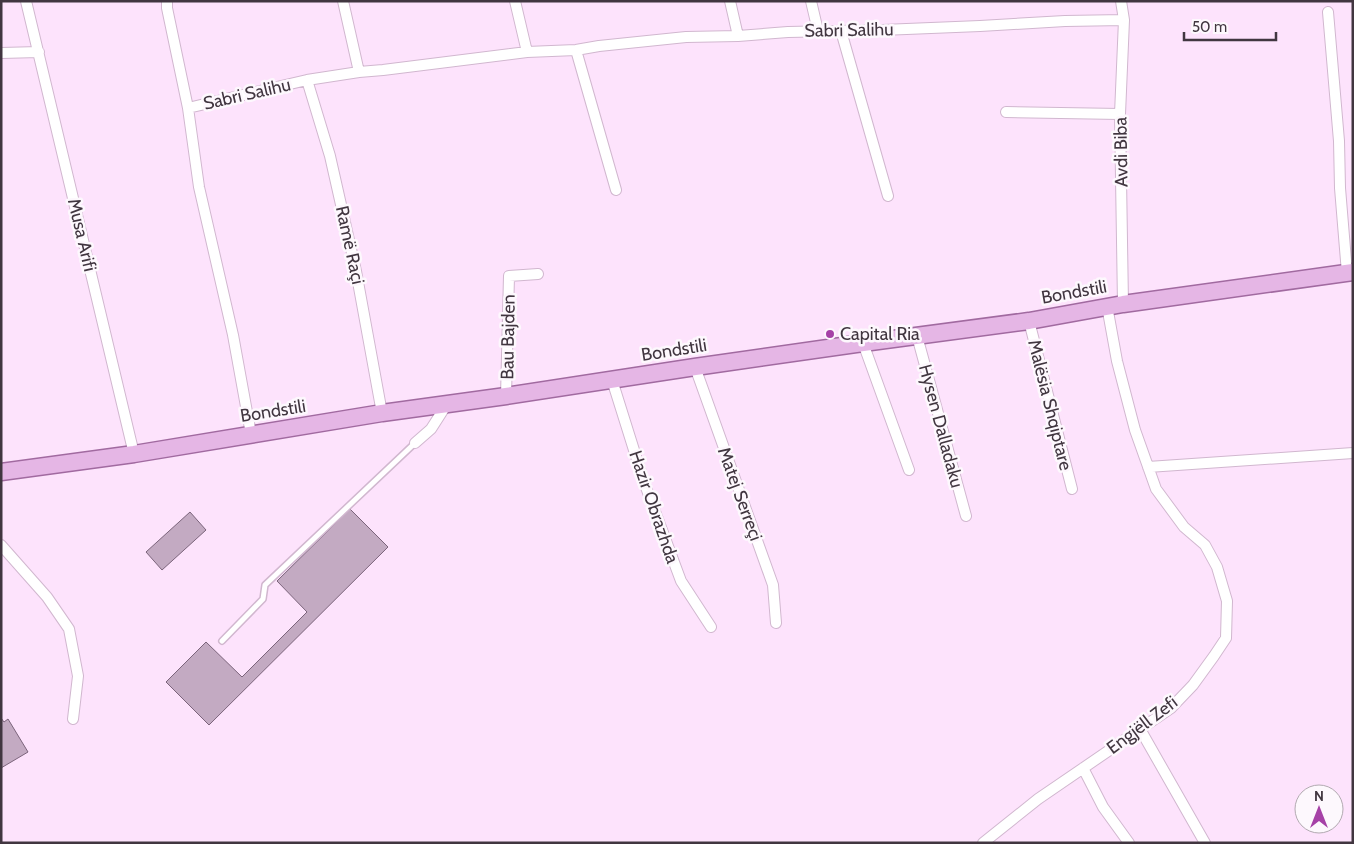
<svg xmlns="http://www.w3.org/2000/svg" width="1354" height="844" viewBox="0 0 1354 844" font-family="Cabin,sans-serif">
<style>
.building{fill:#c3aac2;stroke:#7b647b}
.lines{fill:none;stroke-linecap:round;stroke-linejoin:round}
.lane-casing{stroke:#d1b7cf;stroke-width:8}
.street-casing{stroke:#d1b7cf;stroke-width:12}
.primary-casing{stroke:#a16aa0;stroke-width:19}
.lane{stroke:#fff;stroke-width:5}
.street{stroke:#fff;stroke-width:10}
.primary{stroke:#e5b6e5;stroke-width:16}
.poi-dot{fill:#a641a7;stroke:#fdf8fd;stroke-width:2}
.labels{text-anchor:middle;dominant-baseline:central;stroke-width:5;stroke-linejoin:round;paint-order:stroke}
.street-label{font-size:18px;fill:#413640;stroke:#fdf8fd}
.poi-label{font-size:18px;fill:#413640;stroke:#fdf8fd;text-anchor:start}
</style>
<rect width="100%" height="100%" fill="#fde3fc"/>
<!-- building -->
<path class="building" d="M350,509L388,547L209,725L166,682L206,642L242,677L307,612L277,581Z
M190,512L206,530L162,570L146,552Z
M1,718L4,722L8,719L28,752L1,768Z"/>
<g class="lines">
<defs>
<path id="lane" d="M222,641L263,599L265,585L415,443"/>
<path id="street" d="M26,1L134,454
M167,1V8L188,108L199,187L233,335L251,434
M343,1L359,72
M515,1L527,52
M730,1L738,36
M811,1L818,31
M1121,1L1124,20L1120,114L1123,304
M1328,12L1339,141L1340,188L1347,273
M841,31L888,196
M576,50L616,190
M1,53L39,52
M307,80L330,156L356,271L382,413
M188,108L307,80L359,72L383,70L527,52L576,50L599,46L686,37L738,36L788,32L882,30L980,26L1065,21L1124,20
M1006,112L1120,114
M1029,321L1072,489
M917,336L966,516
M863,343L909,470
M695,367L773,585L776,623
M612,380L644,482L681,581L711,627
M506,396L509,276L538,274
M415,443L431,429L447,404
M1148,467L1353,453
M1,545L47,597L69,629L78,676L73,719
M1140,729L1205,843
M1083,768L1103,807L1129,843
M983,843L1038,799L1171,708L1193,685L1214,656L1226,638L1227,601L1217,567L1205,545L1184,527L1156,489L1135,430L1117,361L1107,306"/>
<path id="primary" d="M1,472L134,454L382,413L506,396L695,367L863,343L1029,321L1123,304L1353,272"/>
</defs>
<!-- lane casing -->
<use href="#lane" class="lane-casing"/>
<!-- street casing -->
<use href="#street" class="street-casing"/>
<!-- primary casing -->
<use href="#primary" class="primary-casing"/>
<!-- lane -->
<use href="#lane" class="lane"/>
<!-- street -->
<use href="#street" class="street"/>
<!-- primary -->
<use href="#primary" class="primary"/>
</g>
<!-- markers -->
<circle class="poi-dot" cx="830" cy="334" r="5"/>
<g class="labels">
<!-- street labels -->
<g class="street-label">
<text transform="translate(849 30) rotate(-1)">Sabri Salihu</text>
<text transform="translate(247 94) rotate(-13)">Sabri Salihu</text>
<text transform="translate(1121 152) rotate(-91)">Avdi Biba</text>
<text transform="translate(82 235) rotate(77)">Musa Arifi</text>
<text transform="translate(350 245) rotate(78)">Ramë Raçi</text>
<text transform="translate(1074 292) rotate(-10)">Bondstili</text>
<text transform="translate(508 337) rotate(-89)">Bau Bajden</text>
<text transform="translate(674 350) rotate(-9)">Bondstili</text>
<text transform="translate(1050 405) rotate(76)">Malësia Shqiptare</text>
<text transform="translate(273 411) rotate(-9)">Bondstili</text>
<text transform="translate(941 426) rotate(75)">Hysen Dalladaku</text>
<text transform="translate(740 494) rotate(70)">Matej Serreçi</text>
<text transform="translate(654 507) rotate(71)">Hazir Obrazhda</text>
<text transform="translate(1142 725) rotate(-37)">Engjëll Zefi</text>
</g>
<!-- poi labels -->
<g class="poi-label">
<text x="840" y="334">Capital Ria</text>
</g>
</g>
<!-- border -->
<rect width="1354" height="844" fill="none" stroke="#413640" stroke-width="5"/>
<!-- north arrow -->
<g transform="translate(1319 809)"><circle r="24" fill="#fdf8fd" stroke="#b2aab1"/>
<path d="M0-4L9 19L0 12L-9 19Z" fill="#a641a7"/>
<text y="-8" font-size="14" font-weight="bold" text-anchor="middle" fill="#413640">N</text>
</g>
<!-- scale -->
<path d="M1184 32v8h92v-8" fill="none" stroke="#413640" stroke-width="2.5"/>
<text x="1192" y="32" font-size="15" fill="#413640" stroke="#fdf8fd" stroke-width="4" paint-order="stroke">50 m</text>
</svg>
